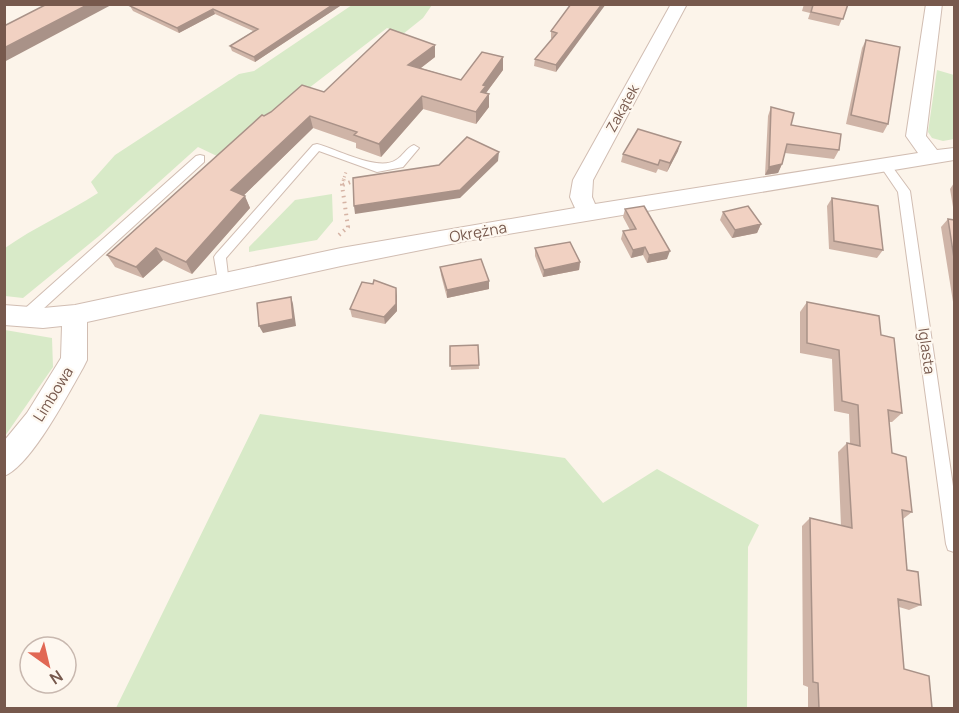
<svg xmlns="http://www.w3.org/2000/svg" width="959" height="713" viewBox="0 0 959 713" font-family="Manrope,sans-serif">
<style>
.green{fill:#d8eac8}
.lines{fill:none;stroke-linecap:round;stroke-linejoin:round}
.lane-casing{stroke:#d1bdb2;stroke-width:2}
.street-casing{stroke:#d1bdb2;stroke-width:2}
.path-far1{stroke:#d6b4a5;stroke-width:3;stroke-dasharray:1 3;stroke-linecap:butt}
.path{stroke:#d6b4a5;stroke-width:4;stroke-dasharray:1.5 4.5;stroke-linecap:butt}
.lane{fill:#fff;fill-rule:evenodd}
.street{fill:#fff;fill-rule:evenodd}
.wall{fill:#cfb4a7}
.shaded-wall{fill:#a99288}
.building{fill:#f1d1c2;stroke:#a99288;stroke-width:1.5}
.labels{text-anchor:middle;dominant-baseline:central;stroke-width:4.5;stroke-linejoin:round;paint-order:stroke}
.far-street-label{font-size:14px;fill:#77594d;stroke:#fef8f0}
.street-label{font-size:15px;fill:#77594d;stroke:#fef8f0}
</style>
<rect width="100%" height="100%" fill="#fcf4ea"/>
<!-- green -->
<path class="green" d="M352,5H432L423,18L403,34L387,28L219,157L198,147L99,236L23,298L5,296V248C35,227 67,213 98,193L91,182L115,155L239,74L254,71Z
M937,70L954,75V139L943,141L932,138L928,132Z
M332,194L333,221L317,240L249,252V247L295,200Z
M5,330L52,338L53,367L5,436Z
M260,414L565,458L603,503L657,469L759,525L748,547L747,708H116Z"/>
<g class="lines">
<defs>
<path id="lane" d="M317,144C337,149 378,172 396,160C403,156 406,148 414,145L419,148L403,167L377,172L319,151L226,258L229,284L227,287H219L214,257L216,254L313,145Z
M200,155L204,156V162L31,320H21L20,316L21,312L196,156Z
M884,160L888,161L910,191L954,493V552L948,550L946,544L898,192L879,164Z"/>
<path id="street" d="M671,4H687L593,180L592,197L595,204L918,153L906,136L926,4H942L926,136L937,150L954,148V160L466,241L341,266L87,322V360L83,368C68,394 31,466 4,476V441L27,413L61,358L62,326L43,328L4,325V305L43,308L75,305L341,248L575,208L570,197L573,180Z"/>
</defs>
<!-- lane casing -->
<use href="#lane" class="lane-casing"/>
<!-- street casing -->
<use href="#street" class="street-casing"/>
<!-- path-far1 -->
<path class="path-far1" d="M343,181L346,172
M354,181L358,179"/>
<!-- path -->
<path class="path" d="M343,185L358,179
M339,235L348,227L342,185L344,179"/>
<!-- lane -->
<use href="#lane" class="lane"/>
<!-- street -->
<use href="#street" class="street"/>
</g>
<!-- wall -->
<path class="wall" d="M133,4H343L255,62L232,51L230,46L253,31L215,14L179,33L133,11L130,6Z
M571,4L556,72L534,66L535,59L552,39L551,38V31Z
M804,4H848L839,26L808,19L810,13L802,11Z
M866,40L888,124L883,133L846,124L862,48Z
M435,45V57L421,68L461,80L503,70L486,93L489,107L476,124L423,109L381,157L356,148V143L313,128L244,195L250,208L192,274L163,260L143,278L115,267L107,255L264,116L324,92Z
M771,107L791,125L839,150L834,159L785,153L782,164L778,173L765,175L768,116Z
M678,151L667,172L658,169L656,173L621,162L623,154Z
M954,183V213L950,189Z
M832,198L883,250L877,258L829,249L827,206Z
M625,209L667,259L647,263L643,255L631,258L621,239L623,231L630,230L623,217Z
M723,212L761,224L757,233L732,238L720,220Z
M948,219L954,220V308L941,227Z
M535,248L580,262L579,270L543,277L535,256Z
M440,267L489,281V289L447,298L441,275Z
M397,296V311L385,324L352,317L350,309Z
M807,302L881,335L902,413L892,422H889L892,453L912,512L903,519L907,570L921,605L909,610L899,607L904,669L932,708H808V687L803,685L802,526L810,518L841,526L838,452L847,443L850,444L849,414L834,411L832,359L800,353V312Z
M478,345L479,369L451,370L450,346Z"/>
<!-- shaded-wall -->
<path class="shaded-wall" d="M89,4H113L4,62V48Z
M334,4H343L255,62L254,57Z
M602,4H606L556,72V65Z
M213,9L215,14L179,33L177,28Z
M435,45V57L409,77L408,65Z
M503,57V70L486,93L481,92L483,85Z
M489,94V107L476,124V112Z
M422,96L423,109L381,157L379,144Z
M310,116L313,128L236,203L231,190Z
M681,142L678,151L667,172L670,163Z
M499,152L498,161L460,198L355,214L354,206Z
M782,164L778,173L765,175L769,167Z
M245,196L250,208L192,274L186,262Z
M761,224L757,233L732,238L735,230Z
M645,247L643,255L631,258L633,250Z
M156,248L163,260L143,278L136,267Z
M670,251L667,259L647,263L649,255Z
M580,262L579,270L543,277L544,270Z
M489,281V289L447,298V290Z
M396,288L397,296V311L385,324L384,317Z
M291,297L293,304L296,326L263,333L259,326Z"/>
<!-- building -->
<path class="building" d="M47,4H89L4,48V26Z
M133,4H334L254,57L230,46L258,29L213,9L177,28L130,6Z
M571,4H602L556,65L535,59L557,33L551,31Z
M810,4H848L843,19L811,12L813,5Z
M390,29L435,45L408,65L461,80L482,52L503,57L483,85L486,86L481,92L489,94L476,112L422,96L379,144L354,135L357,132L310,116L231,190L245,196L186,262L156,248L136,267L107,255L262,115L264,116L271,112L302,85L324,92Z
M866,40L900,47L888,124L851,115Z
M771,107L794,113L791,125L841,134L839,150L787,144L782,164L769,167Z
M638,129L681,142L670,163L660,160L658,165L623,154Z
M467,137L499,152L460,190L354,206L353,178L439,165Z
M832,198L878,206L883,250L834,241Z
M644,206L670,251L649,255L645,247L633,250L623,231L636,229L625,209Z
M748,206L761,224L735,230L723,212Z
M948,219L954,220V258Z
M570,242L580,262L544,270L535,248Z
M481,259L489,281L447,290L440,267Z
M374,280L396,288V304L384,317L350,309L362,282L373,284Z
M291,297L293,319L259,326L257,303Z
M807,302L879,316L881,335L894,338L902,413L888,410L892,453L906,457L912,512L902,510L907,570L918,572L921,605L898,599L904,669L929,676L932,708H819L818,683L813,682L810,518L852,528L847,443L860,446L858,405L842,401L839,350L807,343Z
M478,345L479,365L450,366V346Z"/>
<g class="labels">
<!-- far-street labels -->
<g class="far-street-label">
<text transform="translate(622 108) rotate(-61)">Zakątek</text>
</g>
<!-- street labels -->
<g class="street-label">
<text transform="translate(478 232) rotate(-10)">Okrężna</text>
<text transform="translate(927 351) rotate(82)">Iglasta</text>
<text transform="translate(53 394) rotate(-58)">Limbowa</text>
</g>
</g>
<!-- border -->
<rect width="959" height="713" fill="none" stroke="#77594d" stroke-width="12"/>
<!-- north arrow -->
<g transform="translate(48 665) rotate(146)"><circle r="28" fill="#fef8f0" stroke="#c8b8af" stroke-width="1.5"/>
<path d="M0-4.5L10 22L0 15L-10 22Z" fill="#e16854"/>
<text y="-9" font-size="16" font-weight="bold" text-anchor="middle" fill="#77594d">N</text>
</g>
</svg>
